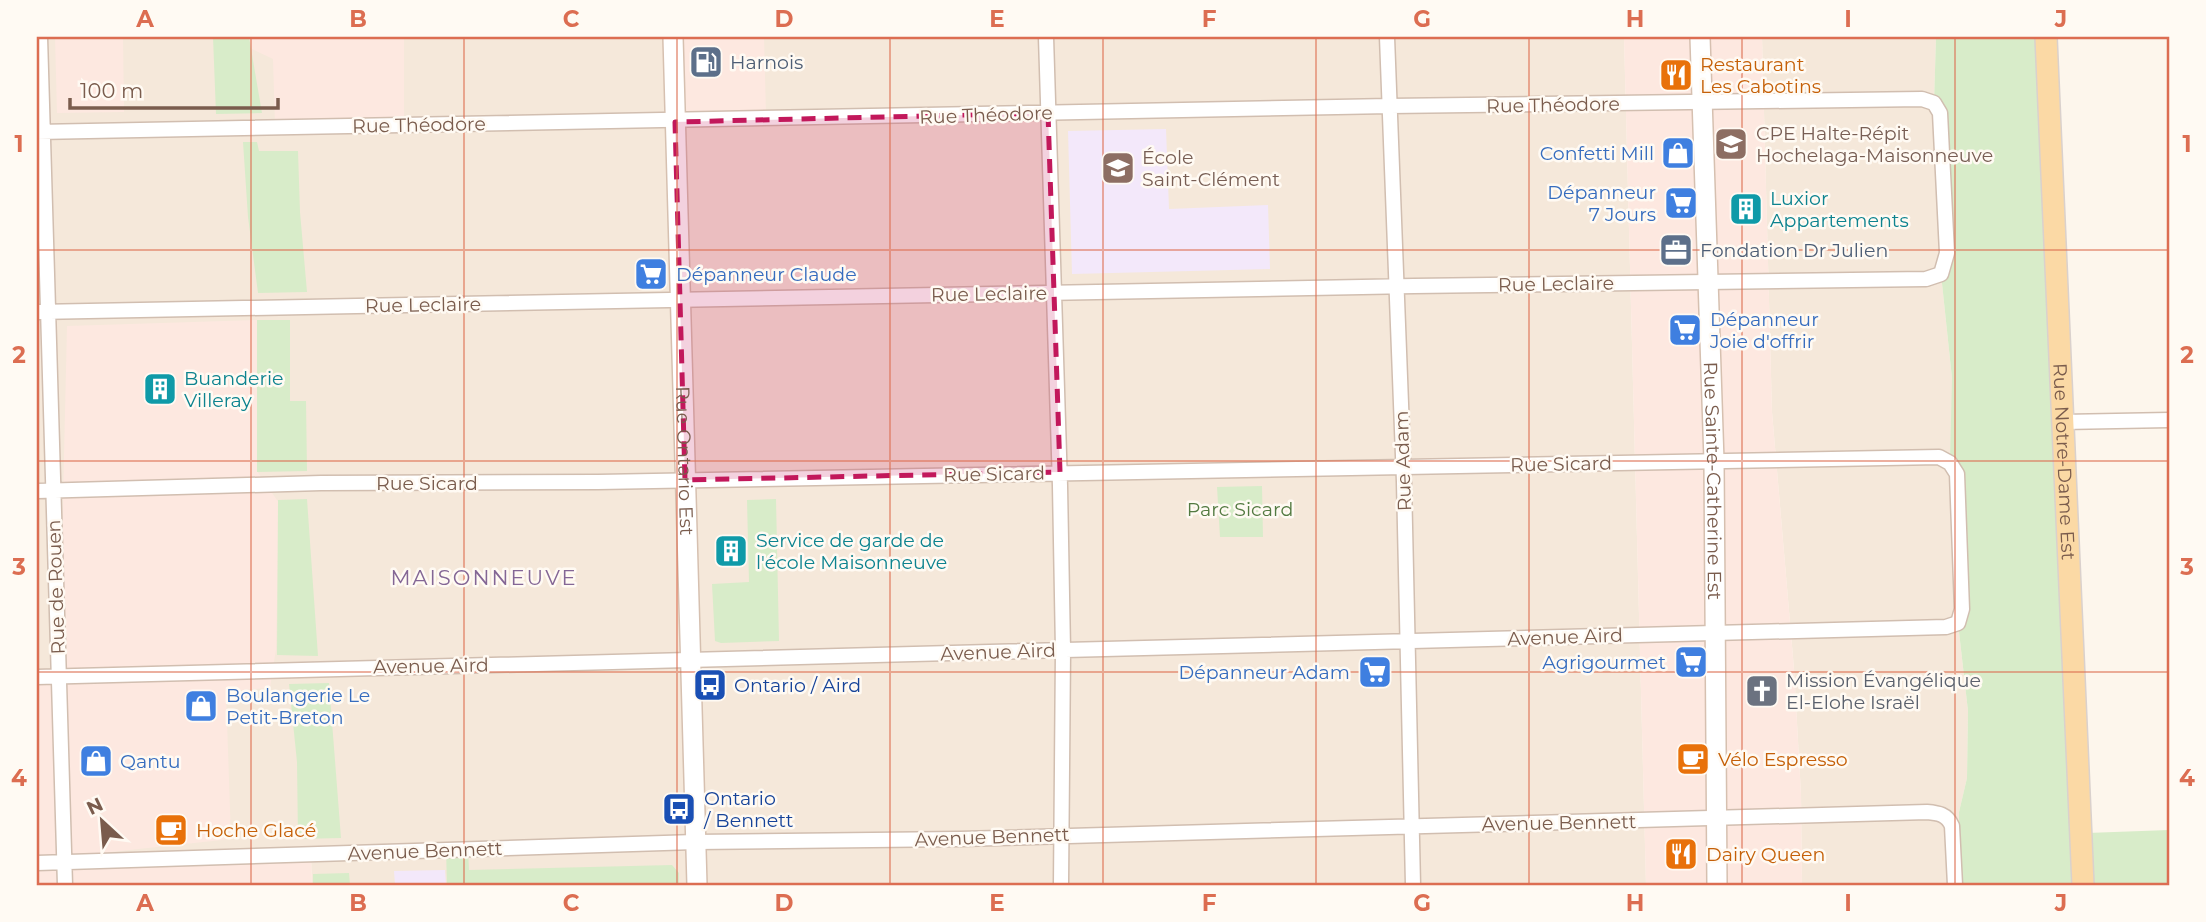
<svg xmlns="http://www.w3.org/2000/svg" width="2206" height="922" viewBox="0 0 2206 922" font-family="Montserrat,sans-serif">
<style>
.residential{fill:#f5e8da}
.commercial{fill:#fde8e0}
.education{fill:#f3e8fa}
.green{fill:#d8ecc9}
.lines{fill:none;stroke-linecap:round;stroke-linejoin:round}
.street-casing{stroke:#d1beb0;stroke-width:17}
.secondary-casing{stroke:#d6c0b0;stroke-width:22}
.primary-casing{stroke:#dad1cd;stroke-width:24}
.street{stroke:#fff;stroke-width:14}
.secondary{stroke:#fff;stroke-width:19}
.primary{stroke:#fbd9a5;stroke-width:21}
.marked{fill:#c2185b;fill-opacity:0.2;stroke:#c2185b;stroke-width:5;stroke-dasharray:14 9;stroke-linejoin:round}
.grid{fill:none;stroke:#dc6d51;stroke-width:2;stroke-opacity:0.55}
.labels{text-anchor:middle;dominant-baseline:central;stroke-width:5;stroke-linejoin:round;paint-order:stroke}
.service-label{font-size:19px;fill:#4e5e75;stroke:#fffaf3;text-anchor:start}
.food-label{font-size:19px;fill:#c56008;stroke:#fffaf3;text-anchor:start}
.street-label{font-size:19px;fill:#7a5c4d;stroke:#fffaf3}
.education-label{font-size:19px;fill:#785e54;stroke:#fffaf3;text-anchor:start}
.shop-label{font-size:19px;fill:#366cbe;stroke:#fffaf3;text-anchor:end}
.culture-label{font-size:19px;fill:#0d838f;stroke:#fffaf3;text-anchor:start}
.park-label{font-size:19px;fill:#537a41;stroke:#fffaf3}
.worship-label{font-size:19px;fill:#5b616d;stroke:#fffaf3;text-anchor:start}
.transit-label{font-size:19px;fill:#164399;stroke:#fffaf3;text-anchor:start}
.neighbourhood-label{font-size:21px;letter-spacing:2px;fill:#846695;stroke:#fffaf3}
.neatline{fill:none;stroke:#dc6d51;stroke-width:2.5}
.grid-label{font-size:23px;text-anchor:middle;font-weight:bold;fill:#dc6d51}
</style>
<rect width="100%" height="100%" fill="#fdf6ec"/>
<!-- residential -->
<path class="residential" d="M37,37H1624L1646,885H312L311,858L37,863Z
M1762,37H1936L1934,103L1941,274L1952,378L1958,623L1968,711L1967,778L1959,812V885H1802L1801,794L1794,669L1772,412Z"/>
<!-- commercial -->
<path class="commercial" d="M55,37H123L124,112L57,113Z
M249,37H404V122L275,125L273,59L252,49Z
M678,37H764L766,114L679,117Z
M1624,37H1762L1772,412L1794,669L1801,794L1802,885H1646Z
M257,320V471L279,503L276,649L270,688L226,691L231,839L37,860V677L59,676L67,326Z
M311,858L312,885H37V863Z"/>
<!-- education -->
<path class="education" d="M1166,129L1169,209L1268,205L1270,269L1072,274L1068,131Z
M445,870L446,885H395L394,871Z"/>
<!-- green -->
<path class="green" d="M213,37H249L262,113L216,114Z
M1936,37H2045L2083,885H1959V812L1967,778L1968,711L1958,623L1950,463L1952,378L1941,274L1934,103Z
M243,142H257L259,151H298L300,212L307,292L258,293L248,217Z
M257,320H290V401H306L307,471L257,472Z
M1262,486L1263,537H1220L1217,487Z
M307,499L318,656L277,655L278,500Z
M776,499L779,641L721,643L715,641L712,584L749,582L747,500Z
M329,683L341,838L298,839L297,762L289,684Z
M2169,830V885H2089L2087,833Z
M468,849L469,870L672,865L679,873V885H447L446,850Z
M349,873L350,885H313V874Z"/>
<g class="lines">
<defs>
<path id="street" d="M40,37L65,885
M1046,37L1060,486L1063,650L1061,885
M1387,37L1404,482L1413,885
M37,132L1390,106L1922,99L1934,103L1940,113L1947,253L1941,274L1926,279L1414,286L37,312
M2063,422L2169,420
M37,491L321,483L598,482L1939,457L1950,463L1957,474L1962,609L1958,623L1946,627L37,677
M37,863L695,842L960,839L1927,812C1938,813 1947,814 1952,826L1955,885"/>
<g id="secondary">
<path id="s1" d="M673,37L697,885"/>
<path id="s2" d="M1700,37L1714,461L1717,885"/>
</g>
<g id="primary">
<path id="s3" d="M2046,37L2083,885"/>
</g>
</defs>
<!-- street casing -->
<use href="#street" class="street-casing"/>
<!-- secondary casing -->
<use href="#secondary" class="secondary-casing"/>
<!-- primary casing -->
<use href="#primary" class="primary-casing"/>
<!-- street -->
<use href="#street" class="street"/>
<!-- secondary -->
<use href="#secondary" class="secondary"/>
<!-- primary -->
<use href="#primary" class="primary"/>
</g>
<!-- marked area -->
<path class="marked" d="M1048,113L1060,472L685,480L675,122Z"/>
<!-- grid -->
<path class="grid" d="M251,37V885M464,37V885M677,37V885M890,37V885M1103,37V885M1316,37V885M1529,37V885M1742,37V885M1955,37V885M37,250H2169M37,461H2169M37,672H2169"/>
<!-- icons -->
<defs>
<symbol id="fuel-square" viewBox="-11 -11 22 22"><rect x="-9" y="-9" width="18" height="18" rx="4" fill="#5c6f8a" stroke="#fffaf3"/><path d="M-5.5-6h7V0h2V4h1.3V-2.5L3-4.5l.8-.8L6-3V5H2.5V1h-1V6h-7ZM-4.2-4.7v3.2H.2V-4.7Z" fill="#fff"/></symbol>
<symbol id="restaurant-square" viewBox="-11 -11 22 22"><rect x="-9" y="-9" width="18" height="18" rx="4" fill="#e8710a" stroke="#fffaf3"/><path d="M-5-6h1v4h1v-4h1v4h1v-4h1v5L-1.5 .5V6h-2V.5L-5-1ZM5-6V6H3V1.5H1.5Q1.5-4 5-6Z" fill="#fff"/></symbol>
<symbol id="school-square" viewBox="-11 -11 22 22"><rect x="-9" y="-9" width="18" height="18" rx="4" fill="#8d6e63" stroke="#fffaf3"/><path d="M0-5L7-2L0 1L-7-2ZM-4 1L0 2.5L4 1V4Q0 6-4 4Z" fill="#fff"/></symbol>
<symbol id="shop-square" viewBox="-11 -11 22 22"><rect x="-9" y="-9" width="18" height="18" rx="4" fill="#3f7fe0" stroke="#fffaf3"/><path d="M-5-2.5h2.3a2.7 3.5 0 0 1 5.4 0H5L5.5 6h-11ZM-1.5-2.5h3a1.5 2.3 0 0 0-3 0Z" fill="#fff"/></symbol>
<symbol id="supermarket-square" viewBox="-11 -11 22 22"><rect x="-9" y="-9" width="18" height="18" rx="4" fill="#3f7fe0" stroke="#fffaf3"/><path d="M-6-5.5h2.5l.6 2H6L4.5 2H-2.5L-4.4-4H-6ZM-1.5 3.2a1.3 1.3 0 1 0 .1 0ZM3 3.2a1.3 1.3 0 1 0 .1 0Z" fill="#fff"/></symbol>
<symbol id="building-square" viewBox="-11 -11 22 22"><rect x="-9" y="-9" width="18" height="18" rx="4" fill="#0f9aa8" stroke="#fffaf3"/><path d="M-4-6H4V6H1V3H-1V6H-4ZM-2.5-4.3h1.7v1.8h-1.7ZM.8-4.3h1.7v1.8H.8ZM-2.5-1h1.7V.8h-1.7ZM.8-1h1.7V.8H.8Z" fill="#fff"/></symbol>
<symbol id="office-square" viewBox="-11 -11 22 22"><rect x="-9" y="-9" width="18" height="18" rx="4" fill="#5c6f8a" stroke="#fffaf3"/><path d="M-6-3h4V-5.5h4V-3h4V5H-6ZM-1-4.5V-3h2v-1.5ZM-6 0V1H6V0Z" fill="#fff"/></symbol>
<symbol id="bus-square" viewBox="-11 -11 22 22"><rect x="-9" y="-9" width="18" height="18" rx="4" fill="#1a4fb4" stroke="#fffaf3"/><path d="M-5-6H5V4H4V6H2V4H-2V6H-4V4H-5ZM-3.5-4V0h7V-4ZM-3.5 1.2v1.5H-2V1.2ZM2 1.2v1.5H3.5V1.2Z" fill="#fff"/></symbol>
<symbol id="church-square" viewBox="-11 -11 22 22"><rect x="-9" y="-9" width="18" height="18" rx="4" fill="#6b7280" stroke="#fffaf3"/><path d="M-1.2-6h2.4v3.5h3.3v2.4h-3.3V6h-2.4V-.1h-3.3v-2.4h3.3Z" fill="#fff"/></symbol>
<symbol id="cafe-square" viewBox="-11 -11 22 22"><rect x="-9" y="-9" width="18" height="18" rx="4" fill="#e8710a" stroke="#fffaf3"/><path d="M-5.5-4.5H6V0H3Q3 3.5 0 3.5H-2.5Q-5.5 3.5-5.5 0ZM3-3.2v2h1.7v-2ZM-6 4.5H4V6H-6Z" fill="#fff"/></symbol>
</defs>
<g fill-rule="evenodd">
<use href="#fuel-square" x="687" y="43" width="38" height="38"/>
<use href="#restaurant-square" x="1657" y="56" width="38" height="38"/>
<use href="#school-square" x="1712" y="125" width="38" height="38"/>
<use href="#shop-square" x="1659" y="134" width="38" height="38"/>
<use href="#school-square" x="1099" y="149" width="38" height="38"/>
<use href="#supermarket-square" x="1662" y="184" width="38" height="38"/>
<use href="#building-square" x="1727" y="190" width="38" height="38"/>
<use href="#office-square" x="1657" y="231" width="38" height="38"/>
<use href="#supermarket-square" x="632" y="255" width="38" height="38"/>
<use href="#supermarket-square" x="1666" y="311" width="38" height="38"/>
<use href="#building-square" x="141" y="370" width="38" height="38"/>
<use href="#building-square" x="712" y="532" width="38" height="38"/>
<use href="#supermarket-square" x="1672" y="643" width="38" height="38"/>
<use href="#supermarket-square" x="1356" y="653" width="38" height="38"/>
<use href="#bus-square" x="691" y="666" width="38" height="38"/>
<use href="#church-square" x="1743" y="672" width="38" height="38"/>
<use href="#shop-square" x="182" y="687" width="38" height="38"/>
<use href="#cafe-square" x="1674" y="740" width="38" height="38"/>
<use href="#shop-square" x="77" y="742" width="38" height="38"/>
<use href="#bus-square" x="660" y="790" width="38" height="38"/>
<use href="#cafe-square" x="152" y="811" width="38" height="38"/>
<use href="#restaurant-square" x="1662" y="835" width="38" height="38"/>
</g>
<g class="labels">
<!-- service labels -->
<g class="service-label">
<text x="730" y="62">Harnois</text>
<text x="1700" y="250">Fondation Dr Julien</text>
</g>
<!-- food labels -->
<g class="food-label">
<text x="1700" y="64">Restaurant<tspan x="1700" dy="22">Les Cabotins</tspan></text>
<text x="1718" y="759">Vélo Espresso</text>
<text x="196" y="830">Hoche Glacé</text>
<text x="1706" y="854">Dairy Queen</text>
</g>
<!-- street labels -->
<g class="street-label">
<text transform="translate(1553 105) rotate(-1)">Rue Théodore</text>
<text transform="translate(986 115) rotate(-2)">Rue Théodore</text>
<text transform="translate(419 125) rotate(-1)">Rue Théodore</text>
<text transform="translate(1556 284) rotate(-1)">Rue Leclaire</text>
<text transform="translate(989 294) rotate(-1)">Rue Leclaire</text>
<text transform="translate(423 305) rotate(-1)">Rue Leclaire</text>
<text stroke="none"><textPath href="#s1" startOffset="424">Rue Ontario Est</textPath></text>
<text transform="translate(1403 461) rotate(-92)">Rue Adam</text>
<text stroke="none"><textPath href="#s3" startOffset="425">Rue Notre-Dame Est</textPath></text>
<text transform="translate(1561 464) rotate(-1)">Rue Sicard</text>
<text transform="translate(994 474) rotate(-1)">Rue Sicard</text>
<text stroke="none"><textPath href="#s2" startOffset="444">Rue Sainte-Catherine Est</textPath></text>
<text x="427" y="483">Rue Sicard</text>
<text transform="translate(56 587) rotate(-92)">Rue de Rouen</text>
<text transform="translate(1565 637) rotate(-2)">Avenue Aird</text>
<text transform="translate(998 652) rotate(-2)">Avenue Aird</text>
<text transform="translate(431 666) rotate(-1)">Avenue Aird</text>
<text transform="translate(1559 823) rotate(-1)">Avenue Bennett</text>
<text transform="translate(992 837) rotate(-2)">Avenue Bennett</text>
<text transform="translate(425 851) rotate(-2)">Avenue Bennett</text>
</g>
<!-- education labels -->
<g class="education-label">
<text x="1756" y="133">CPE Halte-Répit<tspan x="1756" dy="22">Hochelaga-Maisonneuve</tspan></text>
<text x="1142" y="157">École<tspan x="1142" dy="22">Saint-Clément</tspan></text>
</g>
<!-- shop labels -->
<g class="shop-label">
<text x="1654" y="153">Confetti Mill</text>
<text x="1656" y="192">Dépanneur<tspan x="1656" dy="22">7 Jours</tspan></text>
<text x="676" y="274" text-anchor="start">Dépanneur Claude</text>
<text x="1710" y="319" text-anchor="start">Dépanneur<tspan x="1710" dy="22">Joie d'offrir</tspan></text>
<text x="1666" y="662">Agrigourmet</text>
<text x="1350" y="672">Dépanneur Adam</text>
<text x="226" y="695" text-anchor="start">Boulangerie Le<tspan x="226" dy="22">Petit-Breton</tspan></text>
<text x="120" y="761" text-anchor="start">Qantu</text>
</g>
<!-- culture labels -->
<g class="culture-label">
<text x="1770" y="198">Luxior<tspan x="1770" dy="22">Appartements</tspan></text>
<text x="184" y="378">Buanderie<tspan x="184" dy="22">Villeray</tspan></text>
<text x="756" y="540">Service de garde de<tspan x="756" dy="22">l'école Maisonneuve</tspan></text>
</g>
<!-- park labels -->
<g class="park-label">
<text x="1240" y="509">Parc Sicard</text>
</g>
<!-- worship labels -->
<g class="worship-label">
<text x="1786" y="680">Mission Évangélique<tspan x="1786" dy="22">El-Elohe Israël</tspan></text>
</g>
<!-- transit labels -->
<g class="transit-label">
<text x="734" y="685">Ontario / Aird</text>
<text x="704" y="798">Ontario<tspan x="704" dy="22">/ Bennett</tspan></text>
</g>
<!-- neighbourhood labels -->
<g class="neighbourhood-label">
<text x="484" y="577">MAISONNEUVE</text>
</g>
</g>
<!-- border -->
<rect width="2206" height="922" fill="none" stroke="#fffaf3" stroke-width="77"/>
<!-- north arrow -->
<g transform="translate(102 821) rotate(334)" stroke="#fffaf3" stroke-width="5" paint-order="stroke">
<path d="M0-5L12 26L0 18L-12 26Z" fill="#7a5c4d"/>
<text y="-10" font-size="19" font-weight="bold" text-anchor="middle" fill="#7a5c4d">N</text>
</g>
<!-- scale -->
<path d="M70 98v10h208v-10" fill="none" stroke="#7a5c4d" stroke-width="3.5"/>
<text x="80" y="98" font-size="21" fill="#7a5c4d" stroke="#fffaf3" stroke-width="5" paint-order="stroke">100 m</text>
<rect x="38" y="38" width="2130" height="846" class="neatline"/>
<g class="grid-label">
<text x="145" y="27">A</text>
<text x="358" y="27">B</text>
<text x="571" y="27">C</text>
<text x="784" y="27">D</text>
<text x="997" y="27">E</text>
<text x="1209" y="27">F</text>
<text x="1422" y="27">G</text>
<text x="1635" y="27">H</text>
<text x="1848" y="27">I</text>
<text x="2061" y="27">J</text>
<text x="19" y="152">1</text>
<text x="2187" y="152">1</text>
<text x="19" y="363">2</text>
<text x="2187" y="363">2</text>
<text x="19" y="575">3</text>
<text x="2187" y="575">3</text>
<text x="19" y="786">4</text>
<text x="2187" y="786">4</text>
<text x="145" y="911">A</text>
<text x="358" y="911">B</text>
<text x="571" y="911">C</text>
<text x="784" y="911">D</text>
<text x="997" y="911">E</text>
<text x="1209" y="911">F</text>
<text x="1422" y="911">G</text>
<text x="1635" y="911">H</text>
<text x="1848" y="911">I</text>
<text x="2061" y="911">J</text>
</g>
</svg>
